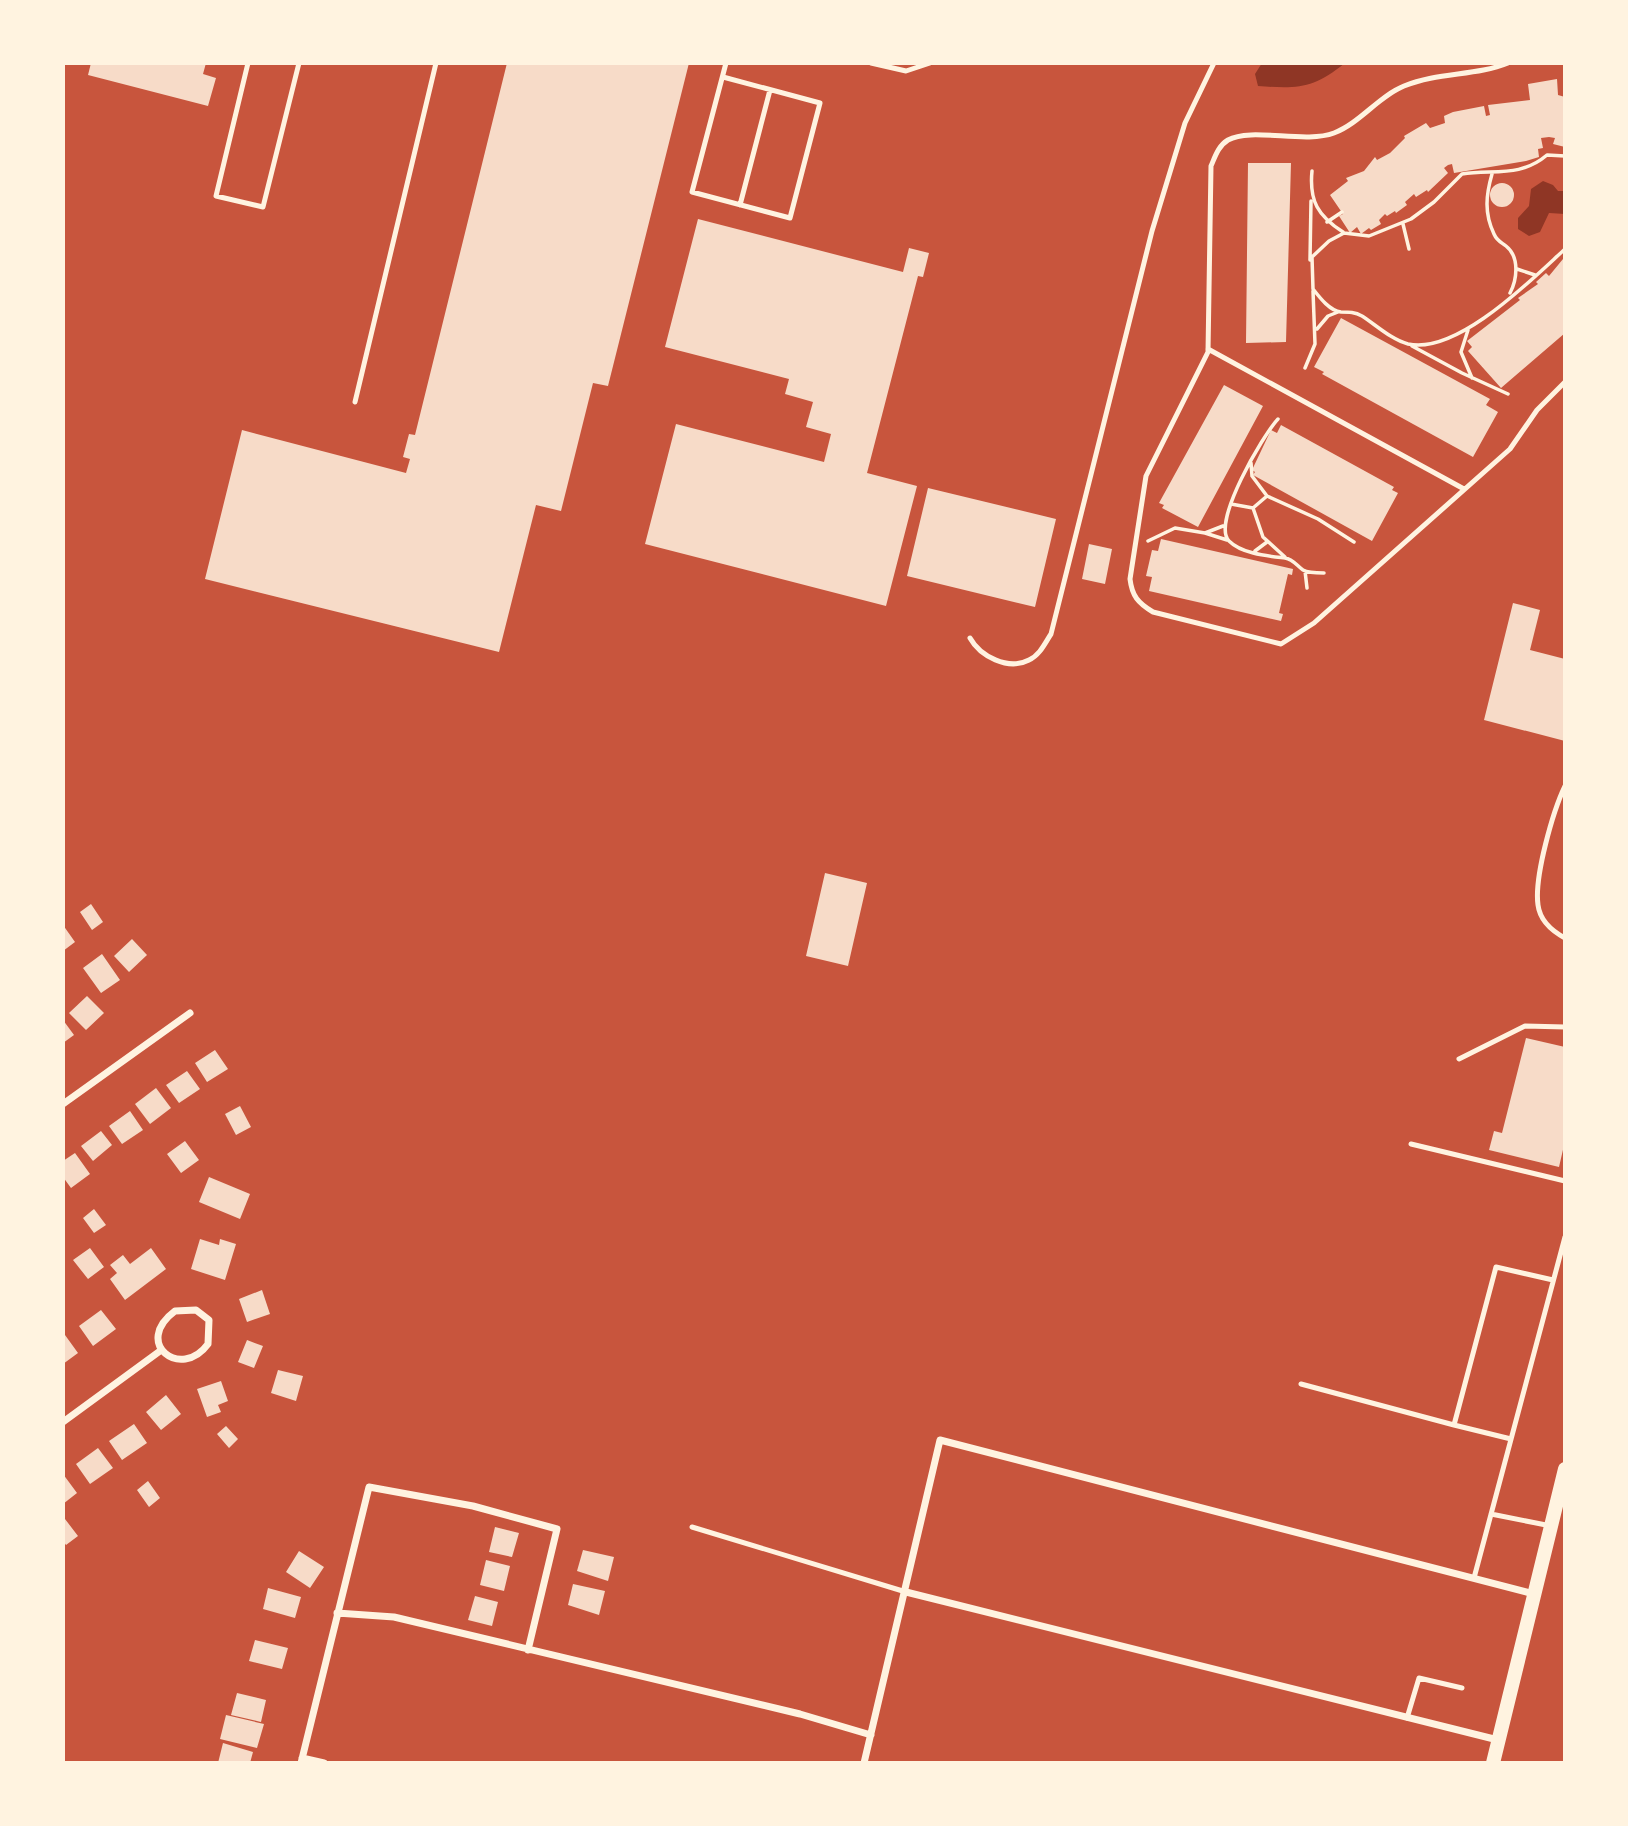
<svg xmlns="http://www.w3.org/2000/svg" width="1628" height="1826" viewBox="0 0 1628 1826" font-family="'Exo 2',sans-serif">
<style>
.water{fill:#8f3625}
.building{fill:#f7dbc8}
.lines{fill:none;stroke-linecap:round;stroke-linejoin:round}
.path{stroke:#fff3e0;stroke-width:3.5}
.service{stroke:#fff3e0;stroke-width:5}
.minor{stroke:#fff3e0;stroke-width:7}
.secondary{stroke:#fff3e0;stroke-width:14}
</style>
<rect width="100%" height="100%" fill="#c8553d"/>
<!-- water -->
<path class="water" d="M1262,63H1345C1313,89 1297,89 1258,86L1255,74Z
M1543,181L1553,185L1558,191H1565V214L1549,213L1540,232L1529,236L1518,229V218L1529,206L1531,189Z"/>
<!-- building -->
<path class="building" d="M91,63H206L203,74L216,78L208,106L88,75Z
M507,63H689L608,386L593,383L561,511L536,505L499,652L205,579L242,430L406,473L410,459L403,457L409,434L415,435Z
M1557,79L1558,95L1565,97V147L1553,144L1555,138L1549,137L1541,138L1543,148L1538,149L1539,157L1526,161L1454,173L1452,164L1448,165L1444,168L1448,173L1428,192L1427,190L1416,197L1414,194L1405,202L1407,205L1396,213L1395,211L1387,216L1385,214L1379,220L1381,224L1371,230L1369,228L1361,234L1357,227L1350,233L1339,216L1343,214L1330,195L1348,181L1346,178L1364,171L1375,157L1377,160L1390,153L1405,138L1404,136L1426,123L1430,128L1445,123L1444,116L1453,112L1484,106L1486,116L1490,115L1488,105L1530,100L1528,84Z
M1248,163H1291L1286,342L1246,343Z
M1490 195a12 12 0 1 1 24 0a12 12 0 1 1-24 0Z
M698,219L903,272L909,248L929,253L923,277L918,276L867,473L917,486L886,606L645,544L676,424L824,462L831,434L806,427L813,402L785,394L789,379L665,347Z
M1563,259L1565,333L1501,388L1468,351L1472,347L1467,341L1520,300L1518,298L1538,284L1536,282L1546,273L1549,276Z
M1341,318L1490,399L1486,405L1498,412L1473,457L1322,374L1324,372L1314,367Z
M1224,385L1263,406L1198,527L1162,508L1164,505L1159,503Z
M1281,425L1394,487L1392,490L1398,493L1372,541L1253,475L1255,472L1252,470L1271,430L1277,433Z
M928,488L1056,519L1035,607L907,576Z
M1161,539L1293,569L1292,575L1288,574L1279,613L1283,614L1281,621L1149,591L1152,577L1146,576L1152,550L1158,551Z
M1089,544L1112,549L1105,584L1082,579Z
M1513,603L1540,610L1530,650L1565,659V741L1484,720Z
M825,873L867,883L848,966L806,956Z
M91,904L103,922L92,930L80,912Z
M63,925L75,942L63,951Z
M132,939L147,955L129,972L114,956Z
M102,954L120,980L101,993L83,968Z
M87,996L104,1013L86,1030L69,1013Z
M63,1020L74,1035L63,1043Z
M1526,1038L1565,1047V1141L1559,1167L1489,1150L1494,1131L1502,1133Z
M215,1050L228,1069L207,1082L195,1063Z
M187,1071L200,1089L179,1103L166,1085Z
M156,1088L171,1108L150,1124L135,1104Z
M240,1106L251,1127L236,1135L225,1114Z
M130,1111L143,1130L122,1144L109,1126Z
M101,1131L112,1145L93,1161L81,1146Z
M185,1141L199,1160L181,1173L167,1154Z
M75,1153L90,1174L71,1188L63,1177V1161Z
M209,1177L250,1194L240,1219L199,1202Z
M94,1209L106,1225L94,1233L83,1218Z
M200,1239L219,1245L220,1239L236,1244L225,1280L191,1269Z
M90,1248L104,1267L88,1279L73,1260Z
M151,1248L166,1269L125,1300L110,1279L117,1273L110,1265L123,1255L130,1264Z
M262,1290L270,1314L247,1322L239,1299Z
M101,1310L116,1329L93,1346L79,1326Z
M65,1335L78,1353L63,1364V1337Z
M247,1340L263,1346L254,1368L238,1362Z
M278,1370L303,1376L296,1401L271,1393Z
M221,1381L228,1401L218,1405L221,1412L207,1417L197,1389Z
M166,1395L181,1414L161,1430L146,1412Z
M134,1424L147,1443L122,1460L109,1441Z
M226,1426L238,1439L229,1448L217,1434Z
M98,1448L113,1468L90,1484L76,1464Z
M63,1474L77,1493L63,1504Z
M148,1481L160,1498L149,1507L137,1490Z
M65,1519L78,1536L66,1545L63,1541Z
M495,1527L519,1533L512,1557L489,1552Z
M583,1550L614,1557L608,1581L577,1571Z
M299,1551L324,1567L310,1588L286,1572Z
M486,1560L510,1566L504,1591L480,1585Z
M573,1584L605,1591L599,1615L568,1605Z
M268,1588L301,1597L295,1618L263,1609Z
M475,1596L498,1602L492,1626L468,1620Z
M255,1640L288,1648L282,1669L249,1661Z
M237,1693L266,1700L261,1722L231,1715Z
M226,1715L264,1724L257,1748L220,1739Z
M223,1743L253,1752L250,1763H218Z"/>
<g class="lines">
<!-- path -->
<path class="path" d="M1565,156L1547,155C1520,178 1493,169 1462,174L1434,202L1411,219L1369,236L1344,233L1329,241L1312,257L1313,289C1320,298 1330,311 1341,312C1349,312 1355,312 1362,316C1376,325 1392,340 1408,344C1457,355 1531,280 1565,249
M1312,171C1309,201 1318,216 1343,232
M1492,174C1486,195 1484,213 1494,234C1497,241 1501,242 1506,246C1520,257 1517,280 1510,293
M1327,222L1342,212
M1403,224L1409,249
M1310,260L1311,201
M1517,269L1535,275
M1317,329L1328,316L1338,312
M1468,330L1461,352L1472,378
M1412,346L1462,373L1508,394
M1305,368L1315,344L1313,291
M1278,419C1263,435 1211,523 1229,541C1242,554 1268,556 1285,558C1293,559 1297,566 1303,570C1308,573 1318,573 1324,573
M1251,463L1252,476L1267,496L1318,519L1354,542
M1231,504L1253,508
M1253,508L1263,537L1285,557
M1253,508L1267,496
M1205,533L1227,540
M1148,541L1175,528L1205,533L1223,526
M1255,551L1267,542
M1305,571L1307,588"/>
<!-- service -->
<path class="service" d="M248,63L216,196L263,207L299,63
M871,63L906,71L930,63
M1508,63C1476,76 1438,72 1404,86C1379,96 1360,123 1334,133C1305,144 1251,127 1228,140C1218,146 1215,157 1211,166L1208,352L1146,476L1130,579C1132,596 1138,603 1153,612L1281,644L1314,623L1510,449L1537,410L1565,382
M723,77L820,103L790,218L692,192L726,63
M740,205L770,90
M1208,349L1464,489
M355,402L436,63
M970,638C980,656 1008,671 1029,660C1040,655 1045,643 1051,634L1152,231L1185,123L1214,63
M1565,786C1553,811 1534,877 1538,905C1540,921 1552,931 1565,938
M1459,1059L1525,1026L1565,1027
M1411,1144L1565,1181
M1301,1384L1454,1425
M1511,1439L1454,1425L1496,1267L1553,1280
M1491,1514L1551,1526
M692,1527L906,1592
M1474,1578L1565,1237
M1407,1718L1419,1678L1462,1688"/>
<!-- minor -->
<path class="minor" d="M63,1104L190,1013
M196,1310L209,1320L208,1344C181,1381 132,1343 175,1311Z
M63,1422L160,1351
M906,1592L1498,1740
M337,1613L394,1617L800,1714L871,1735
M302,1758L324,1763
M301,1763L369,1487L473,1506L557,1529L528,1650
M864,1763L940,1440L1534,1594"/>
<!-- secondary -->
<path class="secondary" d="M1493,1763L1565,1469"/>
</g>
<!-- border -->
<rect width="1628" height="1826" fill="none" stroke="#fff3e0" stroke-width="130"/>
</svg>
